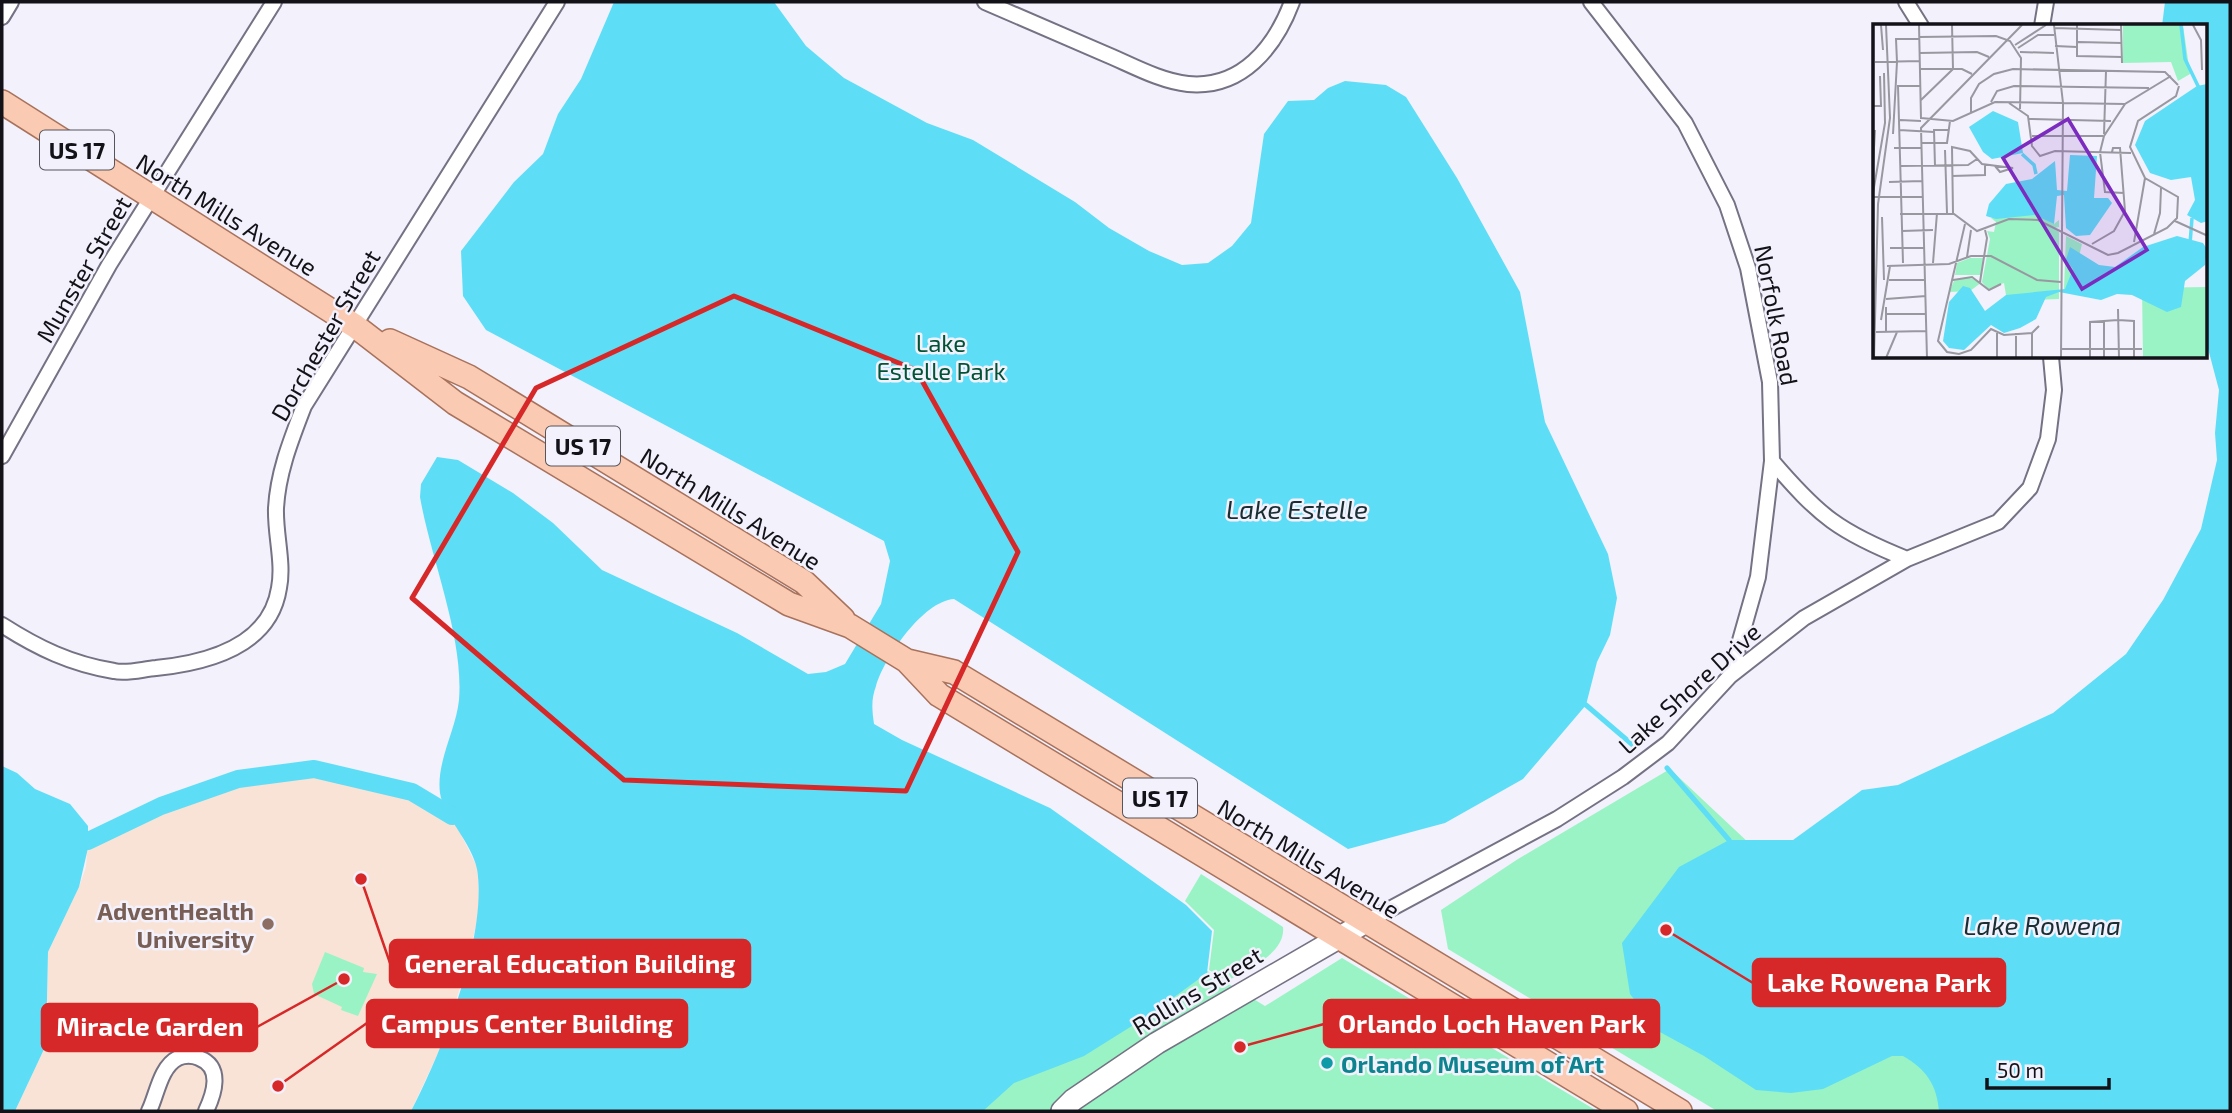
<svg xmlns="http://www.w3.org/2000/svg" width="2232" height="1113" viewBox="0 0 2232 1113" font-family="'Exo 2',sans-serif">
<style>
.medical{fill:#f9e3d6}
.green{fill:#9af3c5}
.water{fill:#5eddf6}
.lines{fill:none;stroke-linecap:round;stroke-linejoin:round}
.stream{stroke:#5eddf6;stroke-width:5}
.canal{stroke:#5eddf6;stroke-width:18}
.street-casing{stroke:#747283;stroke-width:18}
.secondary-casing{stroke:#747283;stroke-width:24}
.primary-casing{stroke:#a8725c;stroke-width:26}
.street{stroke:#fff;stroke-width:14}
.secondary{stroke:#fff;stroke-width:21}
.primary{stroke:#fbcab3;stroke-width:23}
.marked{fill:none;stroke:#d62828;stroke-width:5;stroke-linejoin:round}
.education-dot{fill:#8d6e63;stroke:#f2f1fc;stroke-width:2.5}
.culture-dot{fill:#0f9aa8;stroke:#f2f1fc;stroke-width:2.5}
.labels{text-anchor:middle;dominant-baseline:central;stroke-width:5;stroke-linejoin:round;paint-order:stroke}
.shield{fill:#f2f1fc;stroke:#56555c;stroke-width:2}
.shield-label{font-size:23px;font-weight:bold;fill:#131218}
.street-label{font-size:24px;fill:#131218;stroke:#f2f1fc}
.park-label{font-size:24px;fill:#005335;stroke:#f2f1fc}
.education-label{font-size:24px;font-weight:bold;fill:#785e54;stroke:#f2f1fc;text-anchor:end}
.culture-label{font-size:24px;font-weight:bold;fill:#0d838f;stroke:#f2f1fc;text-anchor:start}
.water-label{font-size:26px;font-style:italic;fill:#182e32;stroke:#f2f1fc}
.inset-river{fill:none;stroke:#5eddf6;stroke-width:3.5}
.inset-road{fill:none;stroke:#9998a1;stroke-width:2}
.view{fill:#7b2cbf;fill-opacity:0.15;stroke:#7b2cbf;stroke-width:3.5}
.inset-edge{fill:none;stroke:#131218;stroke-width:3.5}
.leader{fill:none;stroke:#d62828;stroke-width:2.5}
.callout-dot{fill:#d62828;stroke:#f2f1fc;stroke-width:2.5}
.callout{fill:#d62828;stroke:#d62828;stroke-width:2.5}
.callout-label{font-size:26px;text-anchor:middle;font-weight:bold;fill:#fff}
</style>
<rect width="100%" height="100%" fill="#f2f1fc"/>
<!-- medical -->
<path class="medical" d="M314,769L412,792L452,816L477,867L480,907L466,970L439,1051L411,1111H15L46,1045L48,952L79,887L86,867L88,841L161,806L238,779Z"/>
<!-- green -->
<path class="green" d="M1670,769L1766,859L2144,1111H1717L1448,949L1441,910L1518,859Z
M1201,874L1283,927C1286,954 1246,970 1227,981L1209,970L1214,930L1185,901Z
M1163,944L1265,1006L1342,958L1597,1111H927Z
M325,952L364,968L363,972L377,974L358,1016L341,1010L342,1007L314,994L312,984Z"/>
<!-- water -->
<path class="water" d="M614,2H774L806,46L844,78L927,123L973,140L1075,202L1109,228L1149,251L1182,265L1208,263L1232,246L1251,223L1264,134L1288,101L1314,100L1328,88L1345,81L1386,85L1406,97L1457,178L1520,292L1545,422L1608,554L1617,598L1610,635L1597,662L1586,705L1523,779L1445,823L1348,849L954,599C923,601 884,658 876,686C871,699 872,710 874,724L902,740L1050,808L1186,905L1212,931L1207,973L1151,1014L1084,1056L1014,1083L983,1111H411C442,1052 488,936 477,869C472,843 443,815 440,793C436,762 456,730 459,700C464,637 431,560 420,497L421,484L437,457L458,460L513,493L553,523L602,570L737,633L808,674L826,672L845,664L881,604L890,561L884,541L486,330L463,296L461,251L514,182L543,154L558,114L581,79Z
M2165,2H2230V1111H1939C1937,1085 1926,1069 1903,1056H1892L1823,1089L1791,1093L1756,1090L1704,1056L1658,1031L1630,994L1622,943L1679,867L1729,840H1793L1862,790L1898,785L2053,713L2126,654L2163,600L2201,529L2217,460L2215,433L2219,390L2206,341V26H2162Z
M2,766L17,773L35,789L70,804L88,826V848L79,887L48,952L46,1045L15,1111H2Z"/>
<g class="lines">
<!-- stream -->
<path class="stream" d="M1586,705L1634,746
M1667,768L1729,840"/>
<!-- canal -->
<path class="canal" d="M88,841L161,806L238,779L314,769L412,792L452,816"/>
<defs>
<path id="street" d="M985,2C1025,19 1064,36 1103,53C1130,64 1159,81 1188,84C1242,89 1275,47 1292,2
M1591,2L1685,123L1727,205L1748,268L1770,382L1772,461L1758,577L1730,676
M1906,2L1921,26
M2,17L11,2
M2042,26L2046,2
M2,456L109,265L274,2
M1772,461C1819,516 1839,532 1907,559
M2,625C38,648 71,664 114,671C127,674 143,669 156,668C206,663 270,647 279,588C284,563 275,534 276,508C278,472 291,440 304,406L557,2
M1366,922L1557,819L1623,777L1668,743L1730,676L1804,618L1907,559L1998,522L2030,488L2048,439L2054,390L2051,357
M149,1111C157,1095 160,1067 178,1058C184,1055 193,1055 199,1058C223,1067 214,1094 206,1111"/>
<path id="secondary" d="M1062,1111L1073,1100L1157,1043L1366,922"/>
<path id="primary" d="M2,102L355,326L455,403L789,604L850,626L907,661L939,695L1626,1111
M390,341L469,377L804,582L843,619
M907,661L954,672L1680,1111"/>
</defs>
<!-- street casing -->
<use href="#street" class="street-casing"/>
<!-- secondary casing -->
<use href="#secondary" class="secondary-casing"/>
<!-- primary casing -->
<use href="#primary" class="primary-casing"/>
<!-- street -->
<use href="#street" class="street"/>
<!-- secondary -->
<use href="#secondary" class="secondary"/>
<!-- primary -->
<use href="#primary" class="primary"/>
</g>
<!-- marked area -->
<path class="marked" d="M734,296L916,370L1018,552L906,791L624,780L412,598L536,388Z"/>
<!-- markers -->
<circle class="education-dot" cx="268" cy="924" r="7"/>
<circle class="culture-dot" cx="1327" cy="1063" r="7"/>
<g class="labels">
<!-- shield labels -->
<g class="shield">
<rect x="40" y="130.5" width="74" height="39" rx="5"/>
<rect x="546" y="426.5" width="74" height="39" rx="5"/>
<rect x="1123" y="778.5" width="74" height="39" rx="5"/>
</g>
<g class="shield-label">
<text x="77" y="150">US 17</text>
<text x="583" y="446">US 17</text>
<text x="1160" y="798">US 17</text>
</g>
<!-- street labels -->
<g class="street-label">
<text transform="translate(227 214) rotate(32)">North Mills Avenue</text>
<text transform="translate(83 269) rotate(-60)">Munster Street</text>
<text transform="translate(1777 315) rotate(79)">Norfolk Road</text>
<text transform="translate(325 335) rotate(-60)">Dorchester Street</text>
<text transform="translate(731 508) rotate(32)">North Mills Avenue</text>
<text transform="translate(1689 688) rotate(-42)">Lake Shore Drive</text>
<text transform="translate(1309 858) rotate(31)">North Mills Avenue</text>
<text transform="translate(1197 990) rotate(-31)">Rollins Street</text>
</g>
<!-- park labels -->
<g class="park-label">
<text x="941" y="342">Lake<tspan x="941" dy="28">Estelle Park</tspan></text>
</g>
<!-- education labels -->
<g class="education-label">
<text x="254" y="910">AdventHealth<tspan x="254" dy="28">University</tspan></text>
</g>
<!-- culture labels -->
<g class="culture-label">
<text x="1341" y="1063">Orlando Museum of Art</text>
</g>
<!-- water labels -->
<g class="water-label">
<text x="1297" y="508">Lake Estelle</text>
<text x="2042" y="924">Lake Rowena</text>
</g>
</g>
<!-- overview -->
<g transform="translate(1873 24)">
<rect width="334" height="334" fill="#f2f1fc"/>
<path d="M250,1H310L317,50L305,57L298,38L250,39ZM159,188L181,200L186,196V203L181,204L186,208V275L134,277L131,259L115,265L109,258L97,267L76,268L81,257L93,253L109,258L117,215L114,207L121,208L123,198L118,194ZM193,212L209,220L198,265H191ZM97,234H110L108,251H82L84,239ZM334,263V334H270L269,264Z" fill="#9af3c5"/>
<path d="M334,60L335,197L328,199L314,191L322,176L318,153L298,156L277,149L262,121L272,97L324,62ZM120,87L145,98L150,129L119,135L110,128L96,103ZM197,131L224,132L221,174H235L239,179L217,211L203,212L193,204L191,171L184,172L181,200L162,191L123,195L113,192L116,180L133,160L159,155L182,137L184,166L194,167ZM304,212L330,219L334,225L332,241L312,257L308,283L294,288L259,271L244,270L228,276L186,268L173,273L163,295L147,304L131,309L118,301L91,326L76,324L70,317L76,278L90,262L97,264L112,287L133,271L192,265L200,245L193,236L197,223L226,241L242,243L270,223Z" fill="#5eddf6"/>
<path class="inset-river" d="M308,1L312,35L326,64M149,130L161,141L163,150M317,220L319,194"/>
<path class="inset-road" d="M8,1L10,26M46,1L48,95M181,1L190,79L188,334M204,1V32L249,33M248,1L249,39M320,1L328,16L329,46M181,4L248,6M46,13L123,12L137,17L148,34L147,85M205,18L249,19M142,21L173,1M182,22L204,23M145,24L165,11H181M147,28L181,29M47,29L104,28L116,33M2,38L47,37M24,38L23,15H47M47,45H89L99,50M48,76L80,45L79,1M118,78L124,67L141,62L276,64M136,79L155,92L159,122L167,132L182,127L258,129M0,82H8L7,52M98,88V74L106,60L121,50L140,45L292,48L305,61M48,94L80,97L122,78L252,80M156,95L238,97M27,96L48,97M26,106L61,108M20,110L24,38M231,110L233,47M159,112H230M49,119H74L77,97M21,124H49M72,126L74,189M0,142L2,106M28,142L95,141L104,135M62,142L61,106H75M79,152L112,151V141M16,158L49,157M0,169L12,99L11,49M251,169L232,168L227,128L231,112L252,80L298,52M0,173H50M80,189L79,123L97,127L109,140L140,144L127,148L122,142M27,190H81L104,207L136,195L165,196L235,231L245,229L294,204L304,194L305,173L272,154L257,123L265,97L303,72L306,62M9,193L11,256M302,197L335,212M92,200L65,317L74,328L86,330L98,326L118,305L131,311L159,309L166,302M29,207L60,206M281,210L287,189L288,164M261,218L272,154M219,220L241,207L252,187L247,124H240L239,128M17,224H51M94,233L98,206M30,239L25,62H48M60,239L64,189M14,242L76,240L98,232H118L164,256L188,258M16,256H52M80,256L99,253L116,266L128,260M107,258L114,214L112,206M13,275L53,272M245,285L246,334M13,290H53M8,296L17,242M231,297V334M3,308L54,307M13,308V283M124,309V334M159,309V334M188,325H269M1,334L5,180L17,94L13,1M13,334L24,308M54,334L48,104L149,1M143,334V309M217,334V298L245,296L261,297V334"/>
<path class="view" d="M195,95L274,226L209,265L130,134Z"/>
<rect width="334" height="334" class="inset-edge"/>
</g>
<!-- callouts -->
<path class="leader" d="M361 879L390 963M1666 930L1753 983M278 1086L367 1023M1240 1047L1324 1024M344 979L257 1027"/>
<g class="callout-dot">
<circle cx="361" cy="879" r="7"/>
<circle cx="1666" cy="930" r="7"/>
<circle cx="278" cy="1086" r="7"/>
<circle cx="1240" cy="1047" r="7"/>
<circle cx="344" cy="979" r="7"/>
</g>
<g class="callout">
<rect x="390" y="940" width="360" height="47" rx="7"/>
<rect x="1753" y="959" width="252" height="47" rx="7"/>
<rect x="367" y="1000" width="320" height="47" rx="7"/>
<rect x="1324" y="1000" width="335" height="47" rx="7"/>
<rect x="42" y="1004" width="215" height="47" rx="7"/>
</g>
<g class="callout-label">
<text x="570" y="973">General Education Building</text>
<text x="1879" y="992">Lake Rowena Park</text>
<text x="527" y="1033">Campus Center Building</text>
<text x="1492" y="1033">Orlando Loch Haven Park</text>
<text x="150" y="1036">Miracle Garden</text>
</g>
<!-- border -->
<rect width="2232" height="1113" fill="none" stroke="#131218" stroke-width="7"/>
<!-- scale -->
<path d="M1987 1078v10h122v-10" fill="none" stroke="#131218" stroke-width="3.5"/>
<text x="1997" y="1078" font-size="21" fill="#131218" stroke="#f2f1fc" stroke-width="5" paint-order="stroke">50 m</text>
</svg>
